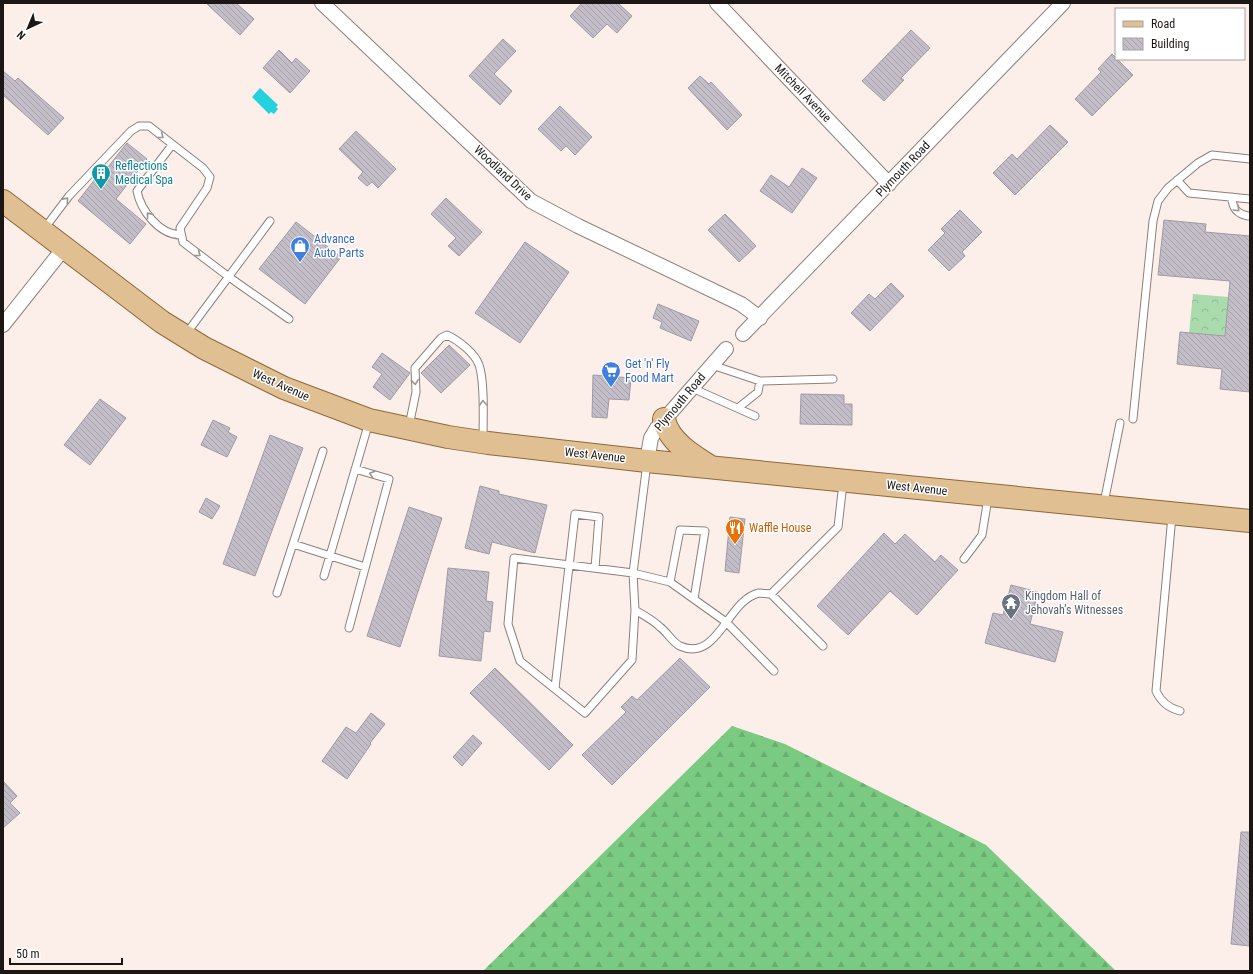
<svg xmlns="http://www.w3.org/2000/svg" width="1253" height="974" viewBox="0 0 1253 974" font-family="'Roboto Condensed',sans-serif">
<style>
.forest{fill:url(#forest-firs)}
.park{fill:url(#park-crowns)}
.water{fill:#22d3df}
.building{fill:url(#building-back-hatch);stroke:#a09aa4}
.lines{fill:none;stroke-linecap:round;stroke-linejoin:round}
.service-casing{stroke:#8c817b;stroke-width:9}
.minor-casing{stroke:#8c817b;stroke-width:16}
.primary-casing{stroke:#8e6937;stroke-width:24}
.service{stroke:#fff;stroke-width:7}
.minor{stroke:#fff;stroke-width:14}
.primary{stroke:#e0bf92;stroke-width:22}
.oneway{stroke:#999796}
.labels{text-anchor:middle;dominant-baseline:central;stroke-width:3;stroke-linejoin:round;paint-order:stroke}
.street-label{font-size:12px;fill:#1c1715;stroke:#fff}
.culture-label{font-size:12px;fill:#0d838f;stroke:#fff;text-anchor:start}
.shop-label{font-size:12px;fill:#366cbe;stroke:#fff;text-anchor:start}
.food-label{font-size:12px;fill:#c56008;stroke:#fff;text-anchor:start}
.worship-label{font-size:12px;fill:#5b616d;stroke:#fff;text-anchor:start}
</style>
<defs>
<pattern id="forest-firs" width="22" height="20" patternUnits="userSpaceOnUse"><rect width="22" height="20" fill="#7aca81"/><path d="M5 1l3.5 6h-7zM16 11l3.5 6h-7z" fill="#69ad6f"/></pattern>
<pattern id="park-crowns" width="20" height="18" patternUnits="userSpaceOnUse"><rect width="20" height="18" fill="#a9dbac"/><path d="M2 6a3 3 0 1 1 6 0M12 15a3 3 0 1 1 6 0" fill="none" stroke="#91bb93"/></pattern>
<pattern id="building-back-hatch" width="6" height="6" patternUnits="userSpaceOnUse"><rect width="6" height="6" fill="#c3bdc8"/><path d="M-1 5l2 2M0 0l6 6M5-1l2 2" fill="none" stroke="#a7a2ab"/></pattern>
</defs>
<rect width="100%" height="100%" fill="#fcefea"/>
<!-- forest -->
<path class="forest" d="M732,726L785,744L986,845L1116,971H483Z"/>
<!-- park -->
<path class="park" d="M1193,294L1229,297L1225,336L1189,333Z"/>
<!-- water -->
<path class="water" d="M260,88L278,105L276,107L278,109L274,114L271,112L269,114L252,97Z"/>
<!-- building -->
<path class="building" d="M206,3H236L254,19L240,35Z
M582,3H618L632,16L617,33L607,24L593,38L570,16Z
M911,30L930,48L901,78L904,80L884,101L862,81Z
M503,39L516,51L494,74L512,91L500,105L469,76Z
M279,50L292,63L296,58L310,71L290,93L263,68Z
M1112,54L1133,75L1092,116L1075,99L1101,72L1098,69Z
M3,71L15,81L18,78L64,118L48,135L3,95Z
M700,76L709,84L711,82L742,115L727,130L688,88Z
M560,106L592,137L575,155L566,146L561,151L538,129Z
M1050,125L1068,142L1015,195L993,173L1012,154L1017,159Z
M356,131L396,169L378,188L372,182L367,186L358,178L363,172L339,149Z
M127,143L147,159L116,199L146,224L130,244L78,201L106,165L108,167Z
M802,168L817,178L792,213L760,191L771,175L789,187Z
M446,198L482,232L459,256L448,246L456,238L431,214Z
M960,210L982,232L962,252L965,256L949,271L928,250L945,233L941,229Z
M725,214L756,246L739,262L708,230Z
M1164,220L1206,224L1205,232L1250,236V392L1220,389L1222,369L1177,364L1180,332L1225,336L1230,281L1158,275Z
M296,222L341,257L305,304L259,269Z
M525,242L569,272L520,343L475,313Z
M891,283L904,296L870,331L851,313L869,294L875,299Z
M658,304L699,321L691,341L660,328L662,322L653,318Z
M449,345L470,365L441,393L421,373Z
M382,353L410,373L390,400L373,387L382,374L372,367Z
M593,375L631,378L629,400L609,399L607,418L592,417Z
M801,394L844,395V404H852V425L800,424Z
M100,399L126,418L90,465L64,445Z
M213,420L230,428L228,432L237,437L227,457L201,445Z
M270,435L303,448L255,576L223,564Z
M480,486L499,491V494L547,505L535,553L492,542L489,554L465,548Z
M206,498L220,506L212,519L199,512Z
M409,507L442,518L400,647L367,636Z
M730,517L745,519L739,573L725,571Z
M884,533L895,544L905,534L935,562L941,555L958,570L917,615L890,591L848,635L817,606Z
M448,568L489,572L486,601L493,602L490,632L484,631L481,661L439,656Z
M1011,585L1038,592L1030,624L1063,632L1055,662L985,643L993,613L1003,615Z
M680,658L710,687L612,785L582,755L626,712L621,707L632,696L637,700Z
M495,668L573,745L549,770L470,693Z
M371,713L385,724L370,743L371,744L347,779L322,761L346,727L356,733Z
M473,735L482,743L462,766L453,757Z
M3,781L17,796L10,803L20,813L3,828Z
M1241,832H1250V946L1231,944Z"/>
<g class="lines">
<defs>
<path id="service" d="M172,145L137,191C141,211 159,234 180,235
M1177,180L1189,193L1250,199
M1232,197C1232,208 1237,214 1248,216
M44,229L69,196L131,131L139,126H149L203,168L210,177L207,188L180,228L183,242L188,246L229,277L289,319
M186,334L270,221
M712,365L760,381L833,379
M692,388L755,416
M738,408L758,392L760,381
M1133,419L1153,221L1158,201L1168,188L1198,163L1212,155L1250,159
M409,426L416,392L415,368L441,338L447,335C458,340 475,353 479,365C485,381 483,422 483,440
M1104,503L1120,423
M1172,516L1156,691C1161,702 1168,708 1180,711
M293,544L365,567
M964,559L982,535L988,498
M324,576L369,422
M670,582L680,530L705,531L694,599
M277,593L323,451
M771,594L823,646
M635,610L633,573L647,463
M349,628L389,479L355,469
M774,671L726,622L670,582L633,573L514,558L508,624L520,661L585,713L632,660L635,610C643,615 653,620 660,627C667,632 673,643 680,646C718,663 727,600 759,593C762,593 768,594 771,594L838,527L843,483
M555,688L575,514L599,517L595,568"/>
<path id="minor" d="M322,3L531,201L578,226L741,304L760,318
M717,3L889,184
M3,325L64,248
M743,334L1063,3
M647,461L651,438L657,428L726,349"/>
<path id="primary" d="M3,201L162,322L204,348L284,388L369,420L448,437L488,443L647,461L1250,521
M664,419C668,441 693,456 711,467"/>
</defs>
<!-- service casing -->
<use href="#service" class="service-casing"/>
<!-- minor casing -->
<use href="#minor" class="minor-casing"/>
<!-- primary casing -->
<use href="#primary" class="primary-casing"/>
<!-- service -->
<use href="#service" class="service"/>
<!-- minor -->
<use href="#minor" class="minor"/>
<!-- primary -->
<use href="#primary" class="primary"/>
</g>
<!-- one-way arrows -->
<defs><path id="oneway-chevron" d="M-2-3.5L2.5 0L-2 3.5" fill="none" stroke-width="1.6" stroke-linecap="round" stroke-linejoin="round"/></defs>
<g class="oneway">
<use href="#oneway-chevron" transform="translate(161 136) rotate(38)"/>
<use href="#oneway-chevron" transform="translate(66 200) rotate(-48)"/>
<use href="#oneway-chevron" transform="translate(1237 209) rotate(46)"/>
<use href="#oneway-chevron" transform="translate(149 215) rotate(-129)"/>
<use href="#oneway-chevron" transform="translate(198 254) rotate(37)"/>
<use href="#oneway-chevron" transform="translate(415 382) rotate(84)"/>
<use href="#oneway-chevron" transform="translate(483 403) rotate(-93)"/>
<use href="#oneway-chevron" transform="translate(372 474) rotate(-163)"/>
</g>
<!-- icons -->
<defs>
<symbol id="building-pin" viewBox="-11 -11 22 30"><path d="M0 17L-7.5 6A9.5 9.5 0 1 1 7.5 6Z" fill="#0f9aa8" stroke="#fff"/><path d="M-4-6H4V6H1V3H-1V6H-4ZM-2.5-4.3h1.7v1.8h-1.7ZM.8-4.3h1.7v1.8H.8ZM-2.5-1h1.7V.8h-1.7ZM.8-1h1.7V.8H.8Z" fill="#fff"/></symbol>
<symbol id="shop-pin" viewBox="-11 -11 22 30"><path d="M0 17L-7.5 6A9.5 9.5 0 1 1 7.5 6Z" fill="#3f7fe0" stroke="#fff"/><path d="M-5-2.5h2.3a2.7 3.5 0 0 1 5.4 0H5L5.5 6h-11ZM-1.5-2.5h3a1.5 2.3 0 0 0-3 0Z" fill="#fff"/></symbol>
<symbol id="supermarket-pin" viewBox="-11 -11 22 30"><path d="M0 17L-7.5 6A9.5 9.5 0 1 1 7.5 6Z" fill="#3f7fe0" stroke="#fff"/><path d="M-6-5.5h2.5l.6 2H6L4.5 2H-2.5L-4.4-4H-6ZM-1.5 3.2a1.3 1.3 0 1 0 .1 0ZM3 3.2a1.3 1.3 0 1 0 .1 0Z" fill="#fff"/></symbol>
<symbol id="restaurant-pin" viewBox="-11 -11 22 30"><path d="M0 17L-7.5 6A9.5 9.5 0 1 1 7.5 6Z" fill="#e8710a" stroke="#fff"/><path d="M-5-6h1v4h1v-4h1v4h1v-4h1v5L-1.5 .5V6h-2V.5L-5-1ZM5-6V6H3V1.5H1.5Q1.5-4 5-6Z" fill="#fff"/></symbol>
<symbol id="temple-pin" viewBox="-11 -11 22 30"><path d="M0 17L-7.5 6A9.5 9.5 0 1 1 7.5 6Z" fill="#6b7280" stroke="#fff"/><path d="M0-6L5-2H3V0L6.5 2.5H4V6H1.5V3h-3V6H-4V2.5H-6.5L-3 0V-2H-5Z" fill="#fff"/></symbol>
</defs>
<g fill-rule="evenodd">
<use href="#building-pin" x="90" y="162" width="22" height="30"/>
<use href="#shop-pin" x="289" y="235" width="22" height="30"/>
<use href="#supermarket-pin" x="600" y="360" width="22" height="30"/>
<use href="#restaurant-pin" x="724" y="517" width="22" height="30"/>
<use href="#temple-pin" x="1000" y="592" width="22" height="30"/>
</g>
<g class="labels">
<!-- street labels -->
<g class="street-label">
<text transform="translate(803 93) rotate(46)">Mitchell Avenue</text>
<text transform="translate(903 169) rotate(-46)">Plymouth Road</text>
<text transform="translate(503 173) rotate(43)">Woodland Drive</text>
<text transform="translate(281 385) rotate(24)">West Avenue</text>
<text transform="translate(680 402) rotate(-50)">Plymouth Road</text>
<text transform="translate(595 455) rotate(6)">West Avenue</text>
<text transform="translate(917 488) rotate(6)">West Avenue</text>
</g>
<!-- culture labels -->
<g class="culture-label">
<text x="115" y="166">Reflections<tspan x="115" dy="14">Medical Spa</tspan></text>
</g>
<!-- shop labels -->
<g class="shop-label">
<text x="314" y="239">Advance<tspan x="314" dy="14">Auto Parts</tspan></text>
<text x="625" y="364">Get 'n' Fly<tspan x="625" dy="14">Food Mart</tspan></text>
</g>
<!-- food labels -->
<g class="food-label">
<text x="749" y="528">Waffle House</text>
</g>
<!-- worship labels -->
<g class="worship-label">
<text x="1025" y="596">Kingdom Hall of<tspan x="1025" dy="14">Jehovah’s Witnesses</tspan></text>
</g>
</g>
<!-- border -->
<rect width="1253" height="974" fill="none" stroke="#1c1715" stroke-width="8"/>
<!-- legend -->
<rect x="1115" y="8" width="130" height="52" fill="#ffffff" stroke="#a4a2a1"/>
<rect x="1123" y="21" width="20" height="6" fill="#e0bf92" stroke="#a4a2a1"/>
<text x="1151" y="28" font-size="12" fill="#1c1715">Road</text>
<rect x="1123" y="38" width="20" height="12" fill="url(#building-back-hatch)" stroke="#a4a2a1"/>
<text x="1151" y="48" font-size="12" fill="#1c1715">Building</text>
<!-- north arrow -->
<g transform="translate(28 28) rotate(224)" stroke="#ffffff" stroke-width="3" paint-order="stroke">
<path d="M0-3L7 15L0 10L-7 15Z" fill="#1c1715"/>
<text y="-6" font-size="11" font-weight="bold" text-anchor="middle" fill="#1c1715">N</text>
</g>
<!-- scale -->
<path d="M10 958v6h112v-6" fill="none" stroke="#1c1715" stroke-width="2"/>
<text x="16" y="958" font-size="12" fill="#1c1715" stroke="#ffffff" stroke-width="3" paint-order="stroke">50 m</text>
</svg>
